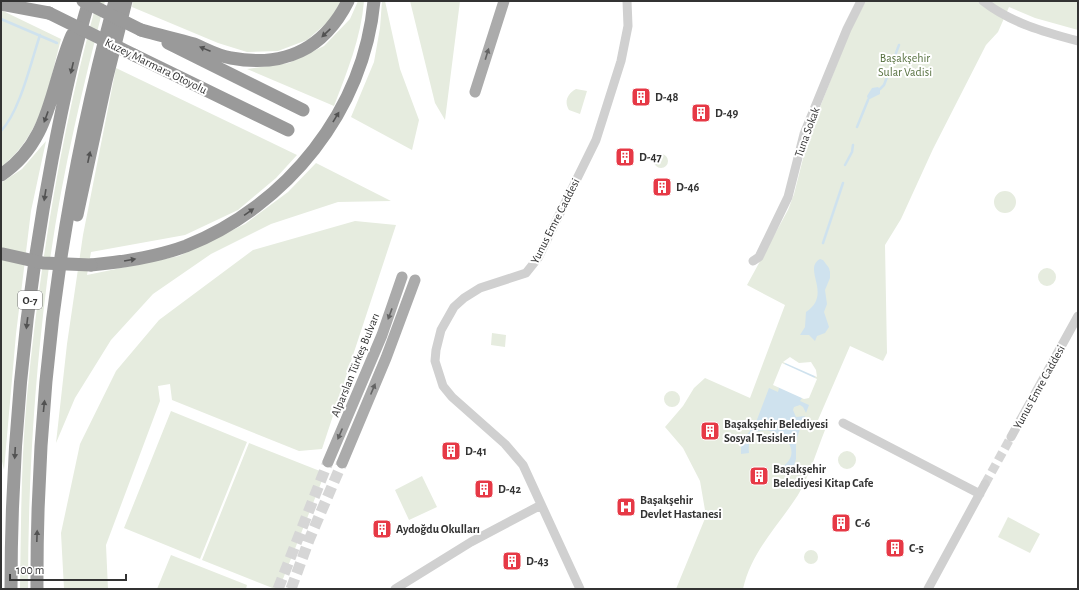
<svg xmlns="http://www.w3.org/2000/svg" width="1079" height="590" viewBox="0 0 1079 590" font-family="'Alegreya Sans',sans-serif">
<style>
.green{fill:#e6ecdf}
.water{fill:#cfe2ee}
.pier{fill:#fff}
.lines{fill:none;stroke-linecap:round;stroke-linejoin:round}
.stream{stroke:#cfe2ee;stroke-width:2.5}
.minor-tunnel{stroke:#d6d6d6;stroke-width:9;stroke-dasharray:9 4.5;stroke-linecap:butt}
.major-tunnel{stroke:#d6d6d6;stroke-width:11;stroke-dasharray:11 5.5;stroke-linecap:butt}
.minor{stroke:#d0d0d0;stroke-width:9}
.major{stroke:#ababab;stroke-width:11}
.highway{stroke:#9a9a9a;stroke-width:13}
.highway-bridge{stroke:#9a9a9a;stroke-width:13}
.oneway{fill:#525252}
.oneway2{fill:#636363}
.labels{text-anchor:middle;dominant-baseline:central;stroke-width:4;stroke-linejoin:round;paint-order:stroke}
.shield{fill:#fff;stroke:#707070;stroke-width:1}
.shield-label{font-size:11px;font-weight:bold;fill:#333}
.park-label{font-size:12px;fill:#56703f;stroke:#fff}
.street-label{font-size:12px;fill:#333;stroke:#fff}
.poi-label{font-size:12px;font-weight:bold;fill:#333;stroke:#fff;text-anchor:start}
</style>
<rect width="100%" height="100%" fill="#fff"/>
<!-- green -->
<path class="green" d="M97,1H105C81,93 59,187 47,282C34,384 28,486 28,589H20C21,525 21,460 27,396C40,263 61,130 97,1Z
M133,1H341L330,20L307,40L278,51L247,52L218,43L132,7Z
M358,1H364C361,38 347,72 334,106L247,69L289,63L324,46L350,19Z
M382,1H385L400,69L419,120L412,150L351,117L374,62L380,28Z
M410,1H460L445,120L435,103Z
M866,1H1078V30L1035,18L1009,7L998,32L986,45L933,149L901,219L885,245L887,353L883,361L850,346L818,420L825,430C817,450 809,477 798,495C778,526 751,552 743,589H676L706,516L700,481L683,448L665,427L683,406L694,388L705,378L750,398L785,305L747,285L788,210L794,194L809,135L852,26Z
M1,10L61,39C48,87 43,134 1,167Z
M116,68L297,155L276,178L238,210L185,235L91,252L87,275L179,256L245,224L288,192L316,163L391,201L338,202L271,224L211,254L153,294L111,340L75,398L56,443L67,344L83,235Z
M576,89L587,91L580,114L569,110C564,102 567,94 576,89Z
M46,141L31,211L16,334L4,470L1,457V183L22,169Z
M654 161a7 7 0 1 1 14 0a7 7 0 1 1-14 0Z
M994 202a11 11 0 1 1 22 0a11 11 0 1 1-22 0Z
M355,221L396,225L322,449L299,451L172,400L170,384L158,386L160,401L106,545L108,589H64L61,533L80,444L116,371L159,320L253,250Z
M1038 277a9 9 0 1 1 18 0a9 9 0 1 1-18 0Z
M492,333L506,335L505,347L491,345Z
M664 399a8 8 0 1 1 16 0a8 8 0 1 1-16 0Z
M171,411L247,442L200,559L124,528Z
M249,443L325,473L279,589H275L202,560Z
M838 460a9 9 0 1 1 18 0a9 9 0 1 1-18 0Z
M422,476L437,507L409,520L395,490Z
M1008,517L1040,534L1030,553L998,537Z
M804 557a7 7 0 1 1 14 0a7 7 0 1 1-14 0Z
M171,555L247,585L246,589H157Z"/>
<!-- water -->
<path class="water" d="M878,87L880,89V94L868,100L867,96L872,88Z
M820,259L823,260L829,268L830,272V278L825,290L827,304L824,312L829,327L825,333L817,336L815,341L809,335H800L805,327L806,312C833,294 802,269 820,259Z
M790,359L815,375L814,380L800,401L809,405L806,413L803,407L800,405L794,407L793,410L796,417L805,416L796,440V459L794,465L786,473L782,467C817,443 744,406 749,453L741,454V445L744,438L755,425L769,388L778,392L779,388L775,385L782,366Z"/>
<!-- pier -->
<path class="pier" d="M790,357L799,363L811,362L816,370L817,377L783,362Z
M782,363L817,379L809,398L804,399L773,385Z"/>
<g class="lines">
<!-- stream -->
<path class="stream" d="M1,19L57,43
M880,89L884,85L899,45
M857,127L868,100
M1,131C20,111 31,62 40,35
M845,165L852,152L853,145
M823,243L843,183"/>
<!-- minor-tunnel -->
<path class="minor-tunnel" d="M985,484L1011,437"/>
<!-- major-tunnel -->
<path class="major-tunnel" d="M278,589L328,462
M291,589L309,540L342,463"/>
<!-- minor -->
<path class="minor" d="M983,1C1011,23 1044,32 1078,41
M753,261L759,257L788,197L804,134L847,29L861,1
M843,423L980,494
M1011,437L1078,316
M395,589L471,542L541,505
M580,589L523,465L505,444L452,397L443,386L435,361L436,350L441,330L454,307L464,298L480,288L526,273L538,258L596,140L621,61L628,26L627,1
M928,589L985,484"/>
<!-- major -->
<path class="major" d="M475,92L504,1
M328,462L382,335L402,277
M342,463L386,358L415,280"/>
<!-- highway -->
<path class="highway" d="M1,4L49,13
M141,30C158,35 177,39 194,44C206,49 218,56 231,58C284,68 324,49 348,1
M168,43L303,110
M134,55L288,130
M1,175C52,141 50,86 72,35
M77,215L106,81L126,1
M91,265C123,262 156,257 186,246C287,206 364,110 374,1
M11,589C11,445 25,301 52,160C62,107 73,53 89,1
M37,589C36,391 63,192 115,1"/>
<!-- highway-bridge -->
<path class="highway-bridge" d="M83,1L141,30
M49,13L134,55
M3,254L43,263L91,265"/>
</g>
<!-- one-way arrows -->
<defs><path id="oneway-solid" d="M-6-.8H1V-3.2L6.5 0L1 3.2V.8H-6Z"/></defs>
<g class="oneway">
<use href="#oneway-solid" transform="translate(326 33) rotate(137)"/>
<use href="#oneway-solid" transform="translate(205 49) rotate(-158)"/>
<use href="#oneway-solid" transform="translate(72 68) rotate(103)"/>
<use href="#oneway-solid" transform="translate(46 117) rotate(110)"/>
<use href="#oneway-solid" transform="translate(336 117) rotate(-59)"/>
<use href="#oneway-solid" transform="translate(89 157) rotate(-78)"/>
<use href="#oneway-solid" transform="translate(45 195) rotate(99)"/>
<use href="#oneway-solid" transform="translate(249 212) rotate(-35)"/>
<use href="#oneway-solid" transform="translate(130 260) rotate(-10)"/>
<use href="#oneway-solid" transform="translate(27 323) rotate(97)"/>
<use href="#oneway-solid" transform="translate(44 406) rotate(-84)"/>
<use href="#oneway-solid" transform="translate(15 453) rotate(93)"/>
<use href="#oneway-solid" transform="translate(37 536) rotate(-88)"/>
</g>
<g class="oneway2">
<use href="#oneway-solid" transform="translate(487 54) rotate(-73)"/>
<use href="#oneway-solid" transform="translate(390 314) rotate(110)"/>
<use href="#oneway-solid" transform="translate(373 389) rotate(-67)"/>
<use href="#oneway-solid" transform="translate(340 434) rotate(113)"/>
</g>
<!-- icons -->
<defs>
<symbol id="building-square" viewBox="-11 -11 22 22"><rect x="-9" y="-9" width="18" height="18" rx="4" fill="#e63946" stroke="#fff"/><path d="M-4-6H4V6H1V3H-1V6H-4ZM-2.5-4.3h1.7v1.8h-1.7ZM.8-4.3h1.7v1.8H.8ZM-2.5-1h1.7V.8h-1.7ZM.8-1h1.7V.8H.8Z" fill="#fff"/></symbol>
<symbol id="hospital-square" viewBox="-11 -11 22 22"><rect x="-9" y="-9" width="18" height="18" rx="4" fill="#e63946" stroke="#fff"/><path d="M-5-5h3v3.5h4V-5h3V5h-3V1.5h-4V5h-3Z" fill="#fff"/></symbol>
</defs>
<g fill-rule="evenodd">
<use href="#building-square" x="630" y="86" width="22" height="22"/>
<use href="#building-square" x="690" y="102" width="22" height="22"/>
<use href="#building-square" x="614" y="146" width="22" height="22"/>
<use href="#building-square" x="651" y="176" width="22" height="22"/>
<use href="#building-square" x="699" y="420" width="22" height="22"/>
<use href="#building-square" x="440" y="440" width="22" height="22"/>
<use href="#building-square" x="748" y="465" width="22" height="22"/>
<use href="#building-square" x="473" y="478" width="22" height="22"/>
<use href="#hospital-square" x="615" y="496" width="22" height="22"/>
<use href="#building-square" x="830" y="512" width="22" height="22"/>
<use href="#building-square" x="371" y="518" width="22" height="22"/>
<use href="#building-square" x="884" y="537" width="22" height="22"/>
<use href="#building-square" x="501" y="550" width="22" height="22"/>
</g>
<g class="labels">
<!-- shield labels -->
<rect class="shield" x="18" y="291" width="24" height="18" rx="3"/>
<g class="shield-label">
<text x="30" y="300">O-7</text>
</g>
<!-- park labels -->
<g class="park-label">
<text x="905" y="58">Başakşehir<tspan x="905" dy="14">Sular Vadisi</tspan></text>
</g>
<!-- street labels -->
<g class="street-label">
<text transform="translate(156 66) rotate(26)">Kuzey Marmara Otoyolu</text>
<text transform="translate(807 132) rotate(-70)">Tuna Sokak</text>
<text transform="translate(555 221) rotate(-63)">Yunus Emre Caddesi</text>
<text transform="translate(355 365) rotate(-68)">Alparslan Türkeş Bulvarı</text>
<text transform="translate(1039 387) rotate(-61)">Yunus Emre Caddesi</text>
</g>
<!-- poi labels -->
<g class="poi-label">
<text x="655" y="97">D-48</text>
<text x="715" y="113">D-49</text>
<text x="639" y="157">D-47</text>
<text x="676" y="187">D-46</text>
<text x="724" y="424">Başakşehir Belediyesi<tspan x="724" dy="14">Sosyal Tesisleri</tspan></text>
<text x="465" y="451">D-41</text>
<text x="773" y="469">Başakşehir<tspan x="773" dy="14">Belediyesi Kitap Cafe</tspan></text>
<text x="498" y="489">D-42</text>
<text x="640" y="500">Başakşehir<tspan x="640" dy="14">Devlet Hastanesi</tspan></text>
<text x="855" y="523">C-6</text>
<text x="396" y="529">Aydoğdu Okulları</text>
<text x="909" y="548">C-5</text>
<text x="526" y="561">D-43</text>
</g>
</g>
<!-- border -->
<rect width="1079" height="590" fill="none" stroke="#333333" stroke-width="4"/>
<!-- scale -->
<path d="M10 574v6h116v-6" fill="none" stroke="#333333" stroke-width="2"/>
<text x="16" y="574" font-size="12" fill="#333333" stroke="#ffffff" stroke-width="3" paint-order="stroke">100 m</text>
</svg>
